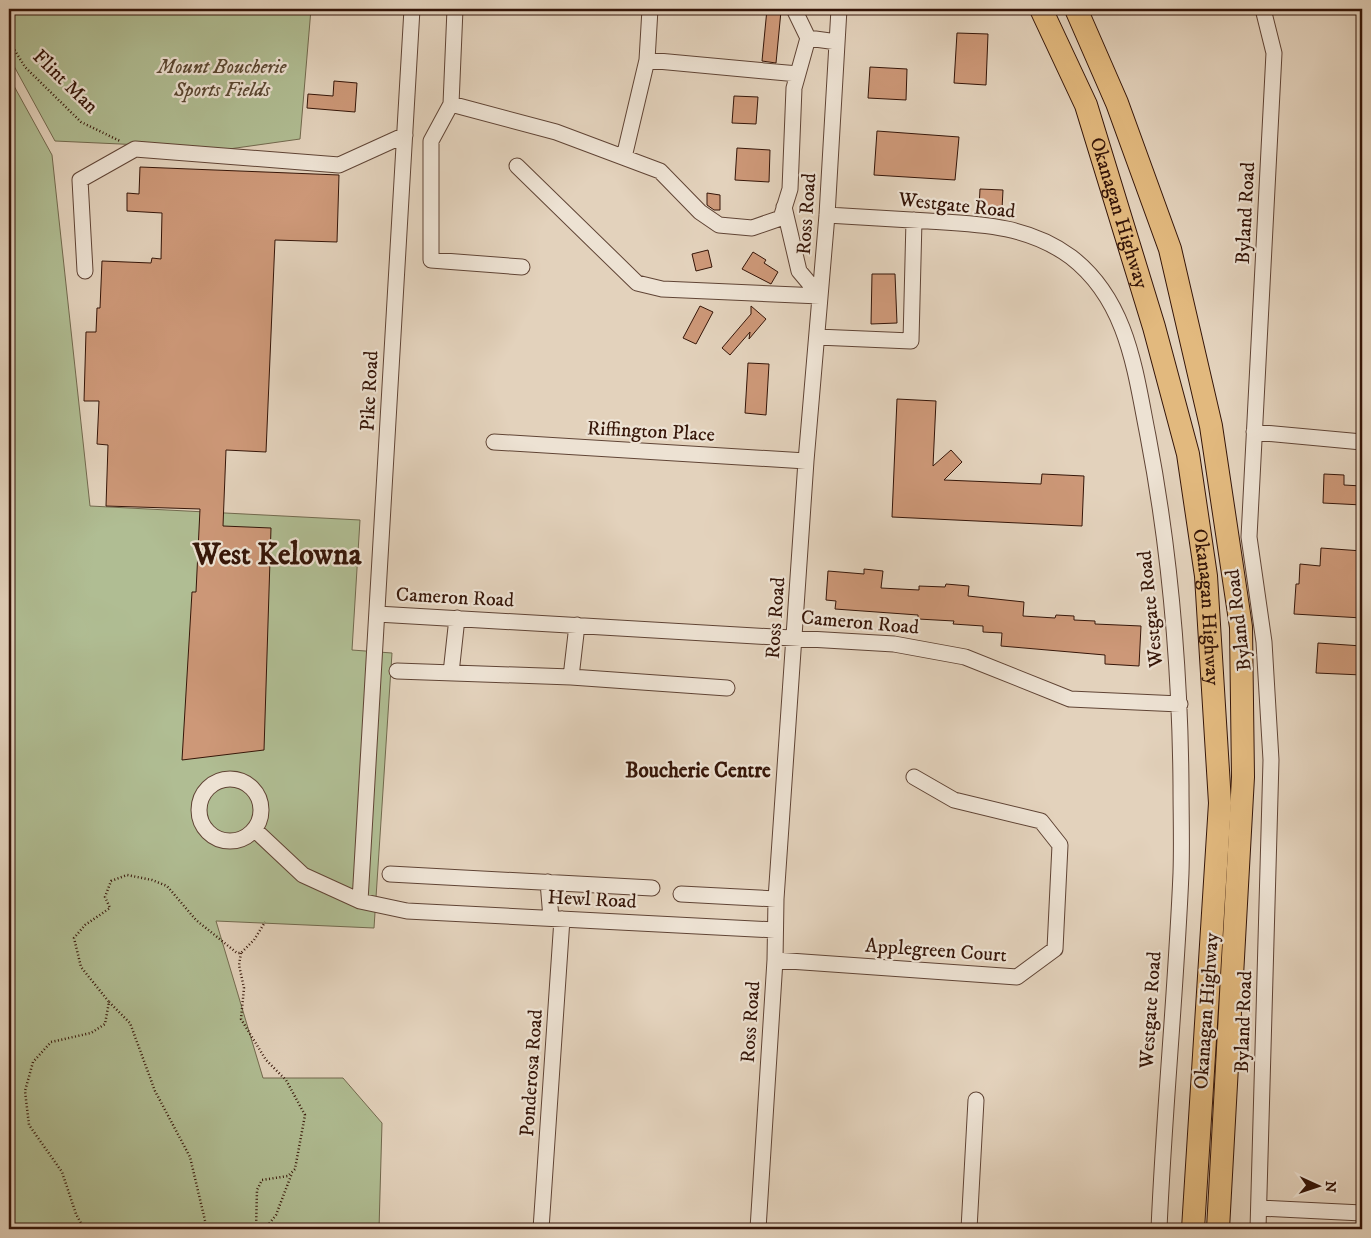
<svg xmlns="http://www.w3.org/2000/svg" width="1371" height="1238" viewBox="0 0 1371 1238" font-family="'IM FELL DW Pica',serif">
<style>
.green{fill:#b0bd93;stroke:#72694e}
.building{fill:#cd9878;stroke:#351508}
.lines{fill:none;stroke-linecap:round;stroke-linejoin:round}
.minor-casing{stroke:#604435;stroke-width:17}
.highway-casing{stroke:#351508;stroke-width:24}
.path{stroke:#351508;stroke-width:2.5;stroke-dasharray:1 2.5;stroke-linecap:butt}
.minor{stroke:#ede2d3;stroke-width:15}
.highway{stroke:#e2b97e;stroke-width:22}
.labels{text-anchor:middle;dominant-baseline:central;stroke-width:4.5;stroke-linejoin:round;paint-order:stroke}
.park-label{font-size:20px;font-style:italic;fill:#5a4732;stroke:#ede2d3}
.street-label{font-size:20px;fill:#351508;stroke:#ede2d3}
.neighbourhood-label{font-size:21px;font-weight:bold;fill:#351508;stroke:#ede2d3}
.town-label{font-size:30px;font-weight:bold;fill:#351508;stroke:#ede2d3}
</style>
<rect width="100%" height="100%" fill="#e3d2bc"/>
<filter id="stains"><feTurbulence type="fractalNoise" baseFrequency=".004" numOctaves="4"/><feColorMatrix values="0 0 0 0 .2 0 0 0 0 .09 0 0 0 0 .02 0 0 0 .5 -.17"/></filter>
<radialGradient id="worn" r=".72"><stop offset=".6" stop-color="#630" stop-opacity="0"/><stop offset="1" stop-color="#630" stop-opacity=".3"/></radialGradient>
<!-- green -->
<path class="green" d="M9,9H311L300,139L229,149L55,141L9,57Z
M9,77L52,155L90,506L360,520L352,650L392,653L374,928L216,921L263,1078H343L382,1123L379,1229H9Z"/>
<!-- building -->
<path class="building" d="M767,9L781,11L776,63L762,61Z
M957,33L988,34L986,85L954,83Z
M870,67L907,69L906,100L868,98Z
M334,81L357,83L355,112L307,108L308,94L333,96Z
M734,96L758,97L756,124L732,123Z
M877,131L959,137L955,180L874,175Z
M737,148L770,150L769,182L735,180Z
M140,167L339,175L337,242L275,240L266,452L226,450L223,526L271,528L264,750L182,760L192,592H196L200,509L106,506L108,445L97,444L99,401H84L86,332H96L97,308H100L102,261L151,263L152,258L161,259L162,213L127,211V193L139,194Z
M980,189L1003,190L1002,209L979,208Z
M707,193L720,195V210H714L707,205Z
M708,250L712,267L696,271L692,254Z
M753,252L766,260L764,263L778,272L771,284L742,269Z
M872,274H895L897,323L871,324Z
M700,306L713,312L696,344L683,338Z
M751,306L766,319L749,339L750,332L730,355L722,348L751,314Z
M748,363L769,364L766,415L745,413Z
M897,399L936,401L933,466L951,450L962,462L944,480L1041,484L1042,474L1084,476L1082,526L892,517Z
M1324,474L1344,475V485L1362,486V505L1323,503Z
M1321,548L1362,551V618L1294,614L1296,584H1299L1300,564L1320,566Z
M864,569L883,571L881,588L919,590V586L945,587L946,584L969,586L968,596L1024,602L1023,616L1055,618L1056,615L1074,616V620L1095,621V624L1141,626L1139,666L1105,664V655L1001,646L1002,633L983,632V626L953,624L954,621L918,619V615L835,609L836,601L826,600L828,571L864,574Z
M1318,643L1362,646V675L1316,673Z"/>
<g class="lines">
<defs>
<path id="minor" d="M455,9L451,104L556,132L660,171L700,212L719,225L752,228L781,218L790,189L794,88L808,38
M794,9L808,38L837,42
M647,60L798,74
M451,104L431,141V260L522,267
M624,157L647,60L650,9
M517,166L637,283L662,289L820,296L799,271L784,207
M827,215C861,217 894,219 928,221C979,224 1028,225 1071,257C1128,301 1135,371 1148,436C1170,551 1180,669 1181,785C1181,814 1182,844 1181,873C1176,992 1164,1110 1159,1229
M85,271L80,180L135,149L339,165L405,135
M817,337L911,341L914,220
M1254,432L1362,442
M494,442L806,461
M377,614L894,644L965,657L1070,699L1180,704
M577,625L571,677L727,688
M397,671L571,677
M451,673L457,618
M199 810a31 31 0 1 1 62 0a31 31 0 1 1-62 0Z
M255,830L303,875L360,901L407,911L775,930
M390,874L652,888
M548,882L551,918
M681,894L776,899
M360,901L412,9
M775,960L1017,977L1055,949L1060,845L1041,821L954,800L914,777
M1259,1208L1362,1213
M541,1229L562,919
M758,1229L775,960L776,899L806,461L827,215L839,9
M969,1229L976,1100
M1258,1229L1271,760L1264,642L1249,537L1274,53L1263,9"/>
<g id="highway">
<path id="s1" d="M1041,9L1086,105L1154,327L1188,454L1206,576L1220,803L1193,1229"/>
<path d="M1076,9L1117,103L1170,249L1211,426L1241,627L1243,777L1218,1229"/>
</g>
</defs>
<!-- minor casing -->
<use href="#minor" class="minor-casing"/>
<!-- highway casing -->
<use href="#highway" class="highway-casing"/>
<!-- path -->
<path class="path" d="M9,41L25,67L81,122L120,141
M241,953L239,965L244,988L241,1019L266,1060L286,1080L305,1115L295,1169L288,1176L262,1180L257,1190L256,1229
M109,1002L130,1023L155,1091L190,1157L207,1229
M84,1229L76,1214L62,1172L29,1125L25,1091L33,1062L51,1042L91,1033L105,1024L109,1002L81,967L74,938L85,925L110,908L105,897L111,881L127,875L152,880L167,886L196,920L237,953H241L254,940L265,922
M265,1229L276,1215L292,1173"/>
<!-- minor -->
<use href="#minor" class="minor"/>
<!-- highway -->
<use href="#highway" class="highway"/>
</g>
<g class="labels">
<!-- park labels -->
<g class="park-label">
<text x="222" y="67">Mount Boucherie<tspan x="222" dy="23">Sports Fields</tspan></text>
</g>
<!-- street labels -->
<g class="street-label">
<text transform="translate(65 82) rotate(44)">Flint Man</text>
<text transform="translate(957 206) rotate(6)">Westgate Road</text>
<text stroke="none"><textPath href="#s1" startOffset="219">Okanagan Highway</textPath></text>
<text transform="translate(1246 213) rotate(-87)">Byland Road</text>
<text transform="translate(807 214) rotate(-86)">Ross Road</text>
<text transform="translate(370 391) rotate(-87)">Pike Road</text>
<text transform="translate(651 432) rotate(3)">Riffington Place</text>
<text transform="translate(455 598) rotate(3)">Cameron Road</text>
<text stroke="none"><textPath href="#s1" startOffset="624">Okanagan Highway</textPath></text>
<text transform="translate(1151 609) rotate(-96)">Westgate Road</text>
<text transform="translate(776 618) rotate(-86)">Ross Road</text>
<text transform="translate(1239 620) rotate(-97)">Byland Road</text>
<text transform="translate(860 623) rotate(5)">Cameron Road</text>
<text transform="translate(592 900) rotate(3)">Hewl Road</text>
<text transform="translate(936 951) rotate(4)">Applegreen Court</text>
<text transform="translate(1151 1010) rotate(-86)">Westgate Road</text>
<text transform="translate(1207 1011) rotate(-86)">Okanagan Highway</text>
<text transform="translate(751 1022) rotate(-86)">Ross Road</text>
<text transform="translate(1244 1022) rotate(-88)">Byland Road</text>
<text transform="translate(532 1073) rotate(-86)">Ponderosa Road</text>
</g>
<!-- neighbourhood labels -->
<g class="neighbourhood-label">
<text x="698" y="771">Boucherie Centre</text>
</g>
<!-- town labels -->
<g class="town-label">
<text x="277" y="555">West Kelowna</text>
</g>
</g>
<!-- margin -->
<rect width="1371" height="1238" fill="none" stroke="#e3d2bc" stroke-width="30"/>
<rect x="10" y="10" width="1351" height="1218" fill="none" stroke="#351508" stroke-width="2.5"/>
<rect x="15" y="15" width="1341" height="1208" fill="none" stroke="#351508"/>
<!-- north arrow -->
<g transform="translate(1318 1186) rotate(93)" stroke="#ede2d3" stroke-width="4" paint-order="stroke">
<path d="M0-4L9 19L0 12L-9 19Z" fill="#351508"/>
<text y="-8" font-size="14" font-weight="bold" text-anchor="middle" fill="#351508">N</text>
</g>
<rect width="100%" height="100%" filter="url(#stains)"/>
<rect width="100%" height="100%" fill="url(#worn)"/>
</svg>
